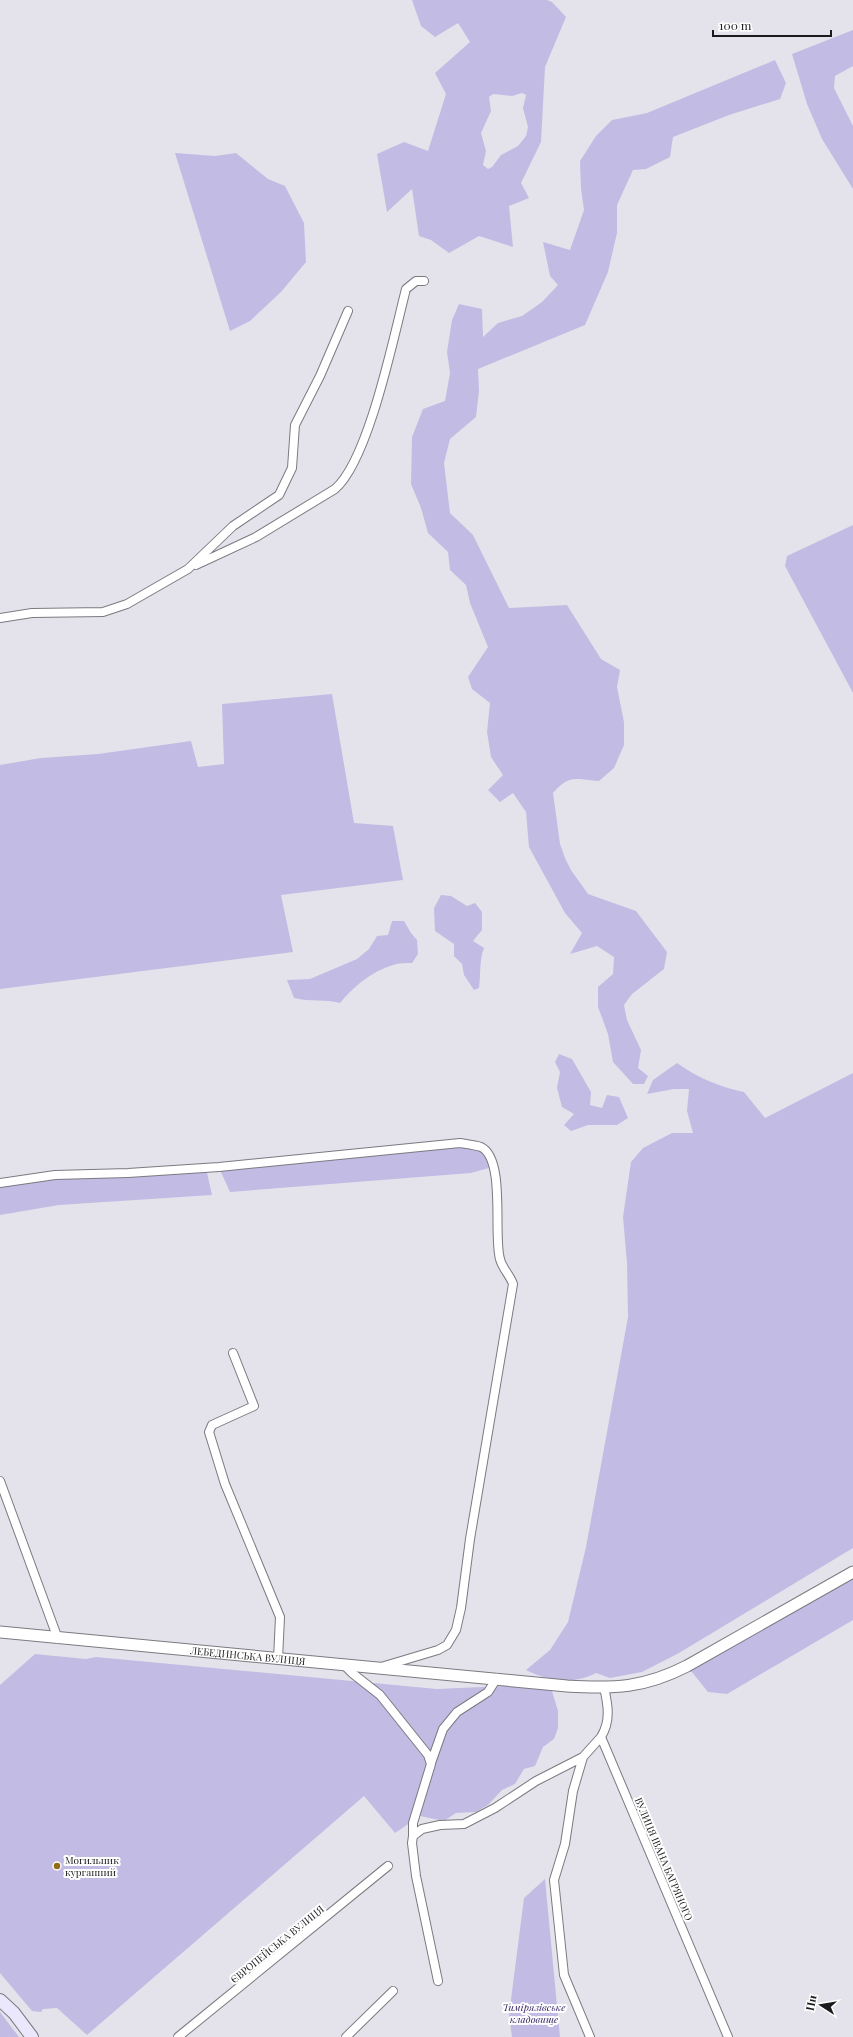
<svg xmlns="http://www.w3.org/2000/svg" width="853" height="2037" viewBox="0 0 853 2037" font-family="'Playfair Display',serif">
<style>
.green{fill:#c2bce4;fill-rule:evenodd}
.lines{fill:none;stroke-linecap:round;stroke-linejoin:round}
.minor-casing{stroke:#7a7a80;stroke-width:10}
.tertiary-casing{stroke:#7a7a80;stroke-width:13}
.secondary-casing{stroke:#7a7a80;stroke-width:14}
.minor{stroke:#fff;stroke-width:8}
.tertiary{stroke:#fff;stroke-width:11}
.secondary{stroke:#ebe8fd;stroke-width:12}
.poi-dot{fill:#936d16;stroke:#fff;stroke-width:1.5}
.labels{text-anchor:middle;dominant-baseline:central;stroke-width:4;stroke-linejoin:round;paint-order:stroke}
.street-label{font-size:10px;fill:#1b1a1d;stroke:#fff}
.poi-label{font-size:10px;fill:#1b1a1d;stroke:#fff;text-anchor:start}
.park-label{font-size:10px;font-style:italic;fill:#2e1a5b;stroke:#fff}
</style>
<rect width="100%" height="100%" fill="#e4e3eb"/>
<!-- green -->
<path class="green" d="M412,0H547L552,2L566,17L545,67L541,142L521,183L529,198L509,206L513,247L479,236L449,253L431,240L419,236L412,189L387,212L377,154L404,142L428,151L446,94L435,73L470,42L458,23L435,37L421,26ZM522,93L526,95L523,108L528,127L526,136L518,146L501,155L492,167L488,169L483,165L486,151L481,133L491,111L489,97L493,94L512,96Z
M853,30V66L835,76L834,88L853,126V189L822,139L807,104L792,54Z
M775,60L786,83L780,99L729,115L673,137L670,157L646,169L633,170L617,205V233L608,272L585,325L478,369L479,391L476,417L450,439L444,463L450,513L473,535L509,608L567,605L601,659L620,670L617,687L624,722V745L614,768L599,781C576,779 569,774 553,793L560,844L565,858L571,870L588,894L636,911L667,952L664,969L632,994L624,1005L627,1020L641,1050L638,1068L648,1076L644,1084H633L613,1062L608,1034L598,1007V987L613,974L614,957L597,946L570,954L582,933L565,913L529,847L526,812L513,793L500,802L488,790L503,775L491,757L487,732L490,703L472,689L468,677L488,647L470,603L466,585L450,570L448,552L428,533L421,508L411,484L412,437L423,409L445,401L450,373L447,352L452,320L459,304L482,309L483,337L498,323L522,316L542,302L558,285L550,276L543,242L570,250L584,210L581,189L580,161L596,136L612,120L647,113Z
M175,153L215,156L236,153L268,179L285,186L304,223L306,262L281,292L250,321L230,331Z
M853,525V693L785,566L787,556Z
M332,694L354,823L393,826L403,880L281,895L293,952L0,989V765L41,758L98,754L191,741L198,767L224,764L222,704Z
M441,895L451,896L467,906L475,903L482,912V930L473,941L484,948C479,961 481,974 479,988L474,990L464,975L462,964L454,956V944L435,931L434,908Z
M392,921H404L411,933L417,940L418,954L412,963C406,963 399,963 393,965C372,971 353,987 340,1003C325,999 310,1002 294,998L287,980L310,979L357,959L369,949L377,936L388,935Z
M559,1054L572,1059L591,1092L590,1105L602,1108L607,1095L619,1097L628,1118L617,1125H588L571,1131L564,1125L574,1114L562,1107L557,1088L560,1072L555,1062Z
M677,1063C698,1078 720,1087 744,1092L765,1118L853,1073V1548L679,1653L642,1672L610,1678L596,1673C574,1685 548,1681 526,1670L550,1650L568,1622L586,1547L628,1317L627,1263L623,1217L631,1162L643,1148L672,1133H693L687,1111L689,1089H674L647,1094L653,1080Z
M459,1146C471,1148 492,1151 489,1168L471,1173L230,1192L220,1170Z
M206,1168L212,1195L59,1205L0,1215V1183L55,1175Z
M853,1572V1620L727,1694L708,1692L687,1666Z
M35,1654L86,1659L96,1657L437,1689L524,1685L552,1691L558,1711V1728L554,1739L543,1747L535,1766L524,1769L515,1784L502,1790L488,1805L476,1812L456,1813L444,1821L420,1816L395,1833L364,1796L87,2035L57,2008L43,2009L41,2012L32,2011L0,1973V1685Z
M545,1879L560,2037H512L509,2015L524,1898Z
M0,2012L19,2037H0Z"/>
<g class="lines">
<defs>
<path id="minor" d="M196,565L256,537L335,489C369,460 394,335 406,289L416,281H424
M0,618L32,613L103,612L127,604L188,569L233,526L279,495L292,468L295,425L320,376L348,311
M0,1183L55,1175L128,1173L219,1167L460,1143C466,1144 475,1145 481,1147C506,1159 493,1236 500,1259C502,1268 510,1275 513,1284L470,1539L461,1608L456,1630L447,1645L438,1650L381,1667
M233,1353L254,1406L212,1425L209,1432L225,1484L280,1617L278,1659
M0,1481L58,1639
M343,1664L352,1673L380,1695L428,1755L431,1764L413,1823V1836
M604,1687C608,1705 611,1721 601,1737L728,2037
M431,1763L443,1729L457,1712L488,1692L497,1678
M438,1981L416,1876L412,1843L413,1836L422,1829L440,1825L464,1824L495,1808L536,1781L583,1757
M178,2037L388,1866
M346,2037L393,1991
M590,2037L564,1975L554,1880L565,1844L573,1791L583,1757L601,1737"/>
<g id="tertiary">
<path id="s1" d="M0,1632L567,1686C614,1689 644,1688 687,1666L853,1572"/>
</g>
<path id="secondary" d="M0,2000L14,2013L32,2037"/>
</defs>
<!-- minor casing -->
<use href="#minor" class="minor-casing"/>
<!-- tertiary casing -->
<use href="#tertiary" class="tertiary-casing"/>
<!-- secondary casing -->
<use href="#secondary" class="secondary-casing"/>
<!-- minor -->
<use href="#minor" class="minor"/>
<!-- tertiary -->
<use href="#tertiary" class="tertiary"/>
<!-- secondary -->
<use href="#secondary" class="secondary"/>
</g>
<!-- markers -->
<circle class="poi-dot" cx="57" cy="1866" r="4"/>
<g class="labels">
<!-- street labels -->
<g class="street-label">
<text stroke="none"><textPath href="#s1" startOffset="249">ЛЕБЕДИНСЬКА ВУЛИЦЯ</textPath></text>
<text transform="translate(664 1859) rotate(67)">ВУЛИЦЯ ІВАНА БАГРЯНОГО</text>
<text transform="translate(277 1944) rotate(-39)">ЄВРОПЕЙСЬКА ВУЛИЦЯ</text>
</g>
<!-- poi labels -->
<g class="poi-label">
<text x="65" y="1860">Могильник<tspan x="65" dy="12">курганний</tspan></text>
</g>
<!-- park labels -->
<g class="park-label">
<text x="534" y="2007">Тимірязівське<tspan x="534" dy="12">кладовище</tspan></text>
</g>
</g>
<!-- north arrow -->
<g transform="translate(821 2005) rotate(282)" stroke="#ffffff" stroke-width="3" paint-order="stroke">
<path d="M0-3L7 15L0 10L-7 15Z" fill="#1b1a1d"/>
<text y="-6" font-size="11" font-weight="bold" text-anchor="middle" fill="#1b1a1d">Пн</text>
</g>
<!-- scale -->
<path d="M713 30v6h118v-6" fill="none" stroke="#1b1a1d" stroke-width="2"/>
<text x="719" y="30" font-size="12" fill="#1b1a1d" stroke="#ffffff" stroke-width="3" paint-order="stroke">100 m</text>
</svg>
